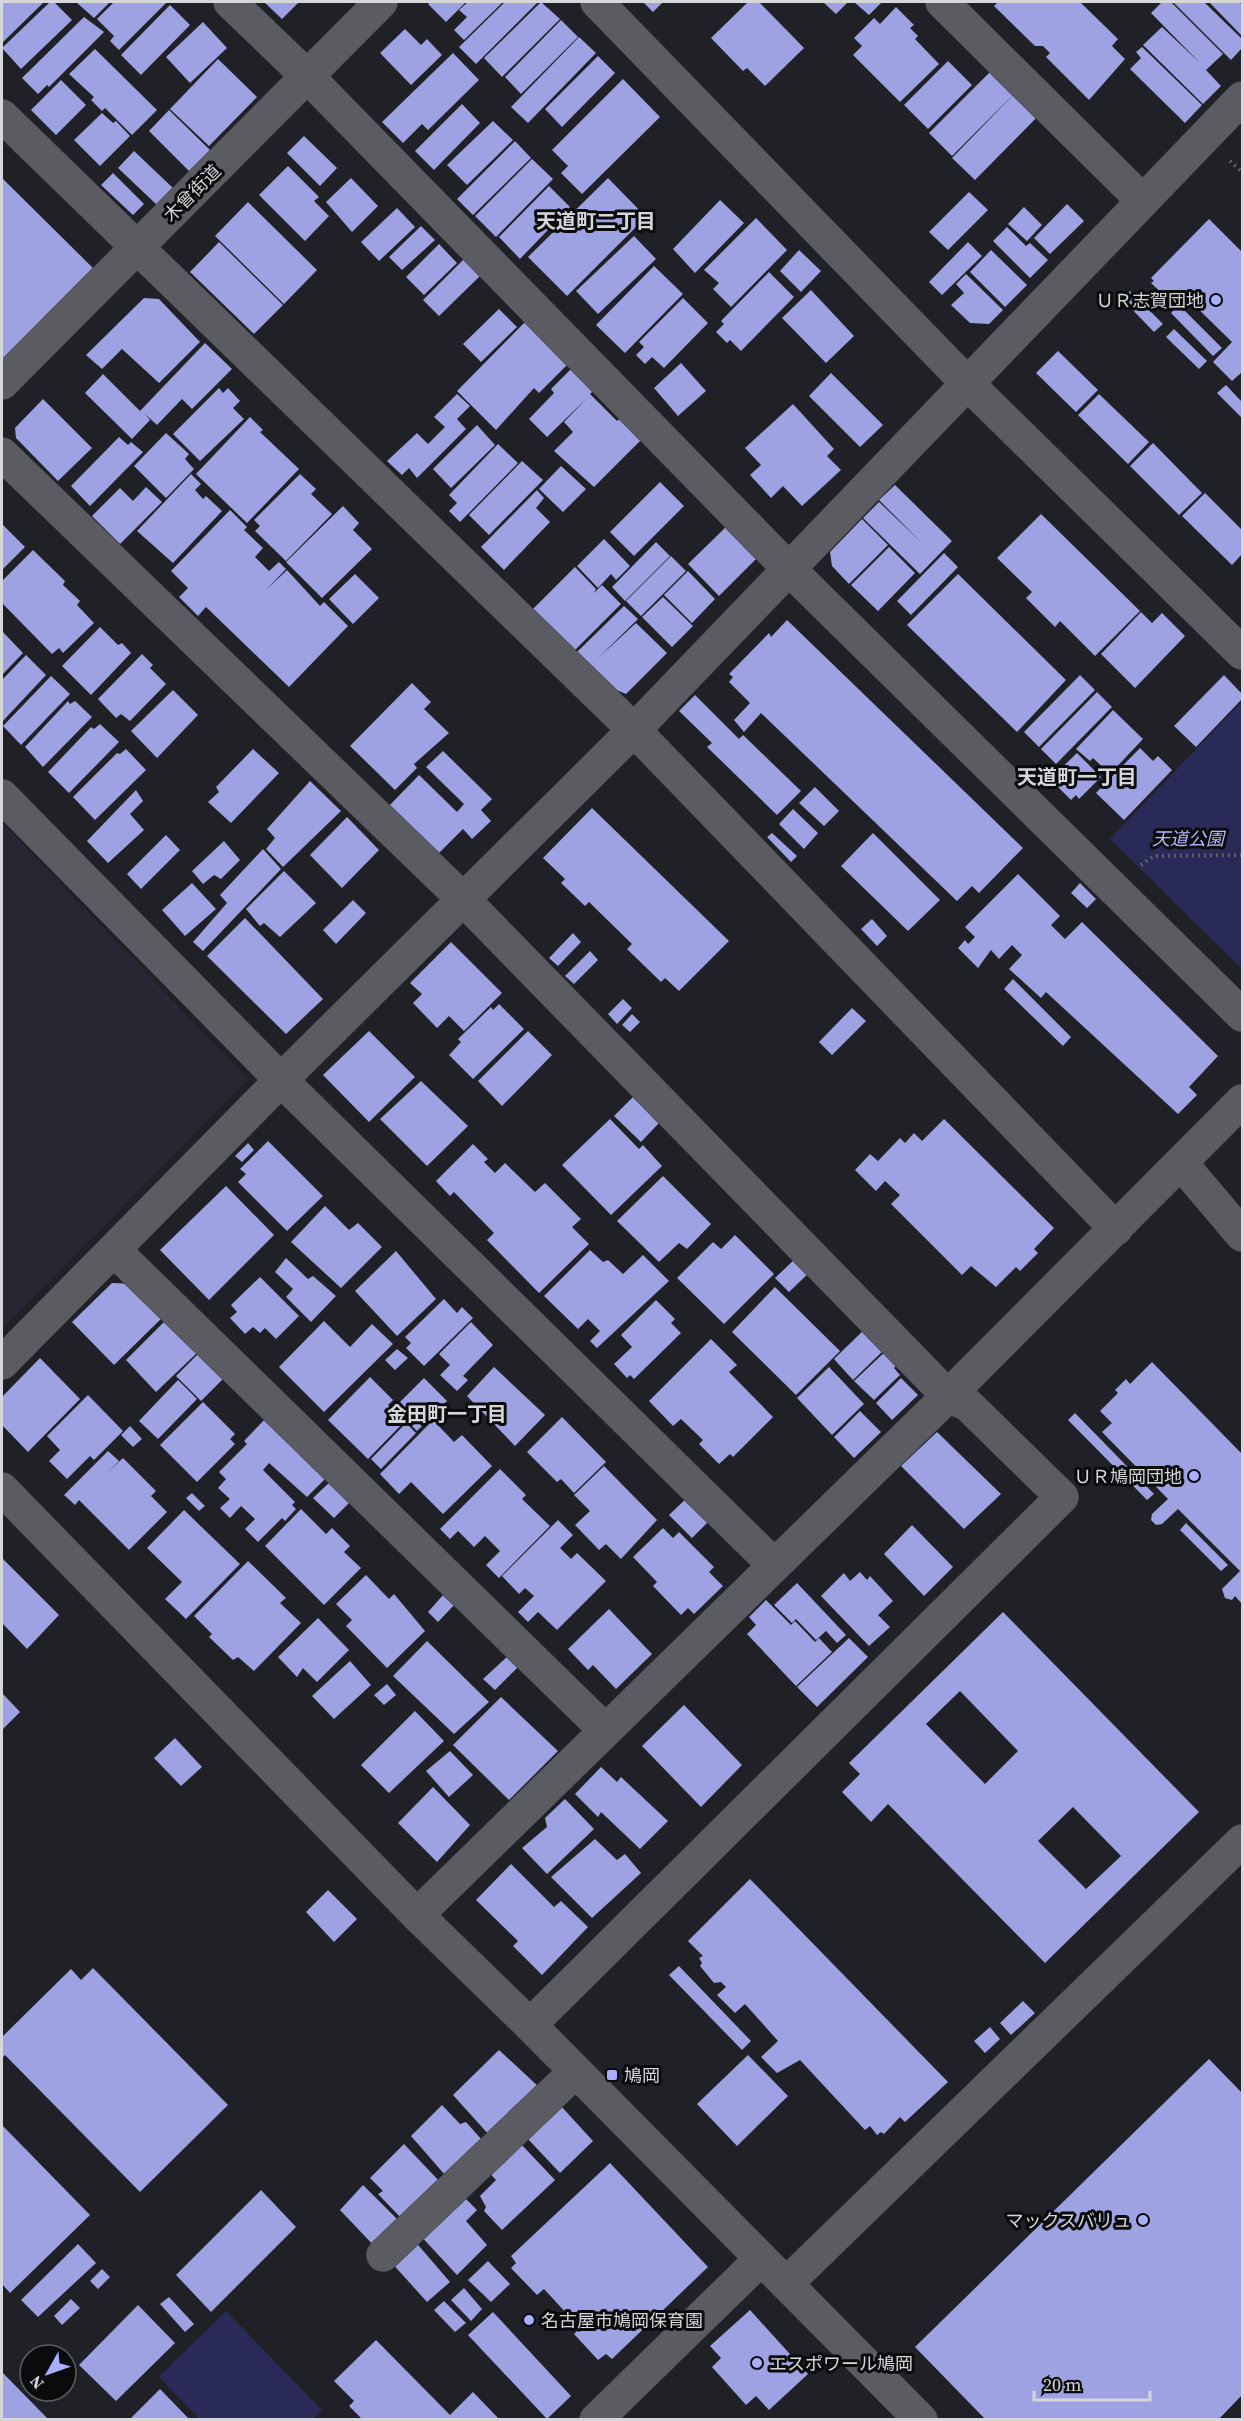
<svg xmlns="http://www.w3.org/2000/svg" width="1244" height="2421" viewBox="0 0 1244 2421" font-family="'Source Serif 4','Noto Sans JP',serif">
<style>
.built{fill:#262733}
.green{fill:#2a2a58}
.building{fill:#9ea2e2;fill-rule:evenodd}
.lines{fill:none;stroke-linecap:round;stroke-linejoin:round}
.minor-casing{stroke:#3b3c40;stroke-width:34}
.path{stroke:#6c6d71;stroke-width:4;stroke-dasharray:1.5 4.5;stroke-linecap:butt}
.minor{stroke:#5b5c62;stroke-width:33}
.poi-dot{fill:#aaaffb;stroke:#0a0b0d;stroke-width:2}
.labels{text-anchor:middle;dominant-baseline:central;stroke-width:6;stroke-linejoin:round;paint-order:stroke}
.street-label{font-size:18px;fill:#d6d7db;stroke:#0a0b0d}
.poi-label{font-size:18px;fill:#d6d7db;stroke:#0a0b0d;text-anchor:end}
.park-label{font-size:18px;font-style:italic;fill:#b3b9fe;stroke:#0a0b0d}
.neighbourhood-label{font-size:20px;font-weight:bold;fill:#d6d7db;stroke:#0a0b0d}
</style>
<rect width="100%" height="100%" fill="#202126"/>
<!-- built -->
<path class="built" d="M2,822L248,1079L2,1329Z"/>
<!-- green -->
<path class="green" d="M1242,701V969L1110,839Z
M226,2311L322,2410L312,2419H200L159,2377Z"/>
<!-- building -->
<path class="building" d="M2,2H44L2,43Z
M50,2H54L72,20L21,69L2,48Z
M76,2H110L94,18Z
M114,2H167L119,50L110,41L114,36L97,19Z
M264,2H299L282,19Z
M431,2H466L446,22L428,4Z
M468,2H503L464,40L454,30L467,17L459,10Z
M505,2H538L476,64L459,47Z
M541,2L560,19L502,77L484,58Z
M643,2H663L653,12Z
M748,2H759L804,48L765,86L747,68L743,71L711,38Z
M823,2H848L836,14Z
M854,2H882L869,15Z
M998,2H1080L1118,39L1112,46L1125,59L1089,100L1046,57L1050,53L1043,46H1035L994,6Z
M1162,2H1171L1223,54L1206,70L1221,86L1203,104L1143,45L1162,27L1201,64L1151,13Z
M1173,2H1204L1242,39V48L1231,60Z
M1209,2H1239L1242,5V36Z
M170,5L190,25L141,75L121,55Z
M896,7L914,25L910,28L918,36L915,39L939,64L900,102L853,55L862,46L854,38L874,18L880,24Z
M84,17L104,32L49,87L47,85L38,94L22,78Z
M561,20L578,37L521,94L505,77Z
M203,22L227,48L190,83L166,57Z
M405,29L421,45L427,39L442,55L411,85L380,53Z
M579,37L596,53L528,123L511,107Z
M1142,47L1202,105L1185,123L1130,69L1141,58L1136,52Z
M95,49L157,110L132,135L105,108L102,111L91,100L94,97L69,74Z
M453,53L479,80L428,130L422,124L403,143L382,122Z
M598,56L615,73L562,127L545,109Z
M218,59L257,97L209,146L170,109Z
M948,61L972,85L928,129L904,105Z
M999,63L1022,86L952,156L929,133Z
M623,79L660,117L582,194L561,173L568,166L552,150Z
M61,80L86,105L56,135L31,110Z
M1022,86L1045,109L975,180L952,158Z
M462,104L480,123L434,170L415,151Z
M169,110L211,151L190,172L149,131Z
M102,113L113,123L116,121L130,136L100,166L74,140Z
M493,121L513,140L467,185L447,165Z
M304,136L337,168L320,186L287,153Z
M515,141L531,158L473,215L457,199Z
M134,151L173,188L157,205L118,168Z
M532,159L553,179L496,237L475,216Z
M288,166L319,197L314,201L329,216L305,241L259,195Z
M113,173L144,204L133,215L101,185Z
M2,178L94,269L2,362Z
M351,178L378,206L352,232L326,202Z
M608,178L646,217L567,296L528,257Z
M549,186L570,207L520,259L499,237Z
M969,192L988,210L948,250L929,232Z
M720,200L744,223L695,273L673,249Z
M248,202L317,270L284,304L215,236Z
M1067,204L1084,221L1050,254L1034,238Z
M1024,207L1042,225L1027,241L1008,224Z
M397,208L415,227L379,261L361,242Z
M756,218L787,250L731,307L713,289L719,283L704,270Z
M1209,219L1242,252V374L1241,373L1232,381L1213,362L1232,342L1187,298L1184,301L1180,297L1176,301L1174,298L1171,302L1151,283L1154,281L1151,278Z
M421,226L435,240L402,270L389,257Z
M1007,227L1026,246L1030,243L1048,260L1030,278L993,241Z
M634,236L656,259L598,314L576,291Z
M219,242L283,305L254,334L190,272Z
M968,242L982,256L942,295L929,282Z
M439,244L457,263L424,295L406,277Z
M799,250L821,271L801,292L780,271Z
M991,250L1027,285L1005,307L970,272Z
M464,259L480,276L439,316L423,300Z
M654,266L683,294L625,353L596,325Z
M769,272L794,297L741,351L730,340L727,343L716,332L724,324L721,321Z
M966,274L1003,310L989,324L970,323L951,305L964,293L956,284Z
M811,290L854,336L826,363L782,318Z
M1130,291L1163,324L1154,332L1122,299Z
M144,298L159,299L200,342L159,383L122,349L102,369L86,355Z
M683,298L708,323L664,368L652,357L645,364L636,355L644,347L639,342Z
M1179,305L1222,348L1213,356L1171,313Z
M499,309L517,327L481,362L463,344Z
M526,321L569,363L539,393L534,388L496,430L457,391Z
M1174,329L1207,361L1199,369L1166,337Z
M205,343L232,369L192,409L182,399L157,425L145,414L150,420L132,439L85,393L103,374L140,411Z
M1058,351L1098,390L1076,412L1036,373Z
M681,363L706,391L678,416L654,388Z
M571,369L593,391L590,394L617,421L622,417L643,438L594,487L554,451L573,432L564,422L587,398L547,437L529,419L554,393L551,389Z
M831,373L883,425L860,447L809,396Z
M1226,385L1242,402V418L1217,393Z
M219,388L223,393L228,388L240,401L233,408L244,419L200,461L173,434Z
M457,394L470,406L457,419L466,429L417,478L409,468L402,475L387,461L417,433L428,444L445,427L434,417Z
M1099,394L1149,442L1128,464L1078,415Z
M43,399L92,448L58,481L16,438L15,428Z
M793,404L834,449L827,456L841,470L802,506L783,486L771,498L750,475L761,465L745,448Z
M250,417L263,430L260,432L299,469L247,523L196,474Z
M477,425L495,445L451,488L433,469Z
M166,433L189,454L185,459L194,469L166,498L134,466Z
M119,437L128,445L131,442L143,452L90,506L71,486Z
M1153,443L1202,493L1179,515L1130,466Z
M498,444L518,463L460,522L449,511L457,503L449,495Z
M522,461L543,480L489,535L469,515Z
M561,466L586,489L563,512L539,489Z
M191,474L201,484L195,490L203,499L206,496L222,511L173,563L137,531Z
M300,474L316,489L311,494L332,514L286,561L255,531L260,526L254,520Z
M660,482L684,506L634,556L610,532Z
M895,485L952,541L920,574L863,518L879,502L921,542L879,500Z
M146,487L162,502L120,544L92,516L120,488L133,501Z
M537,490L544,498L536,508L550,522L504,570L481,547Z
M1205,493L1242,530V554L1232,565L1182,516Z
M343,506L359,523L353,530L372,549L322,598L286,562Z
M230,510L247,527L244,530L263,548L255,557L269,571L279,562L286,569L266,590L287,570L320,606L324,602L348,626L289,687L206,607L198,616L179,597L188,588L171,571Z
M1041,514L1140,611L1095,656L1060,621L1055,627L1026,598L1032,592L997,558Z
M862,519L888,545L849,584L832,566L830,552Z
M2,524L25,547L2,570Z
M728,525L757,558L719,596L688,564Z
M604,539L630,566L616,580L611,574L598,588L577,566Z
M656,542L670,556L625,601L612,587Z
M889,547L915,573L878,611L851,585Z
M33,550L65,581L63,585L80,601L77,605L94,623L63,653L59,648L52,654L2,603V581Z
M944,553L958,567L911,615L897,601Z
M671,556L686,571L641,616L626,601Z
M575,567L596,589L594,593L602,585L621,604L574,651L533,609Z
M688,571L715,599L692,623L664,595Z
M355,574L379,598L353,624L329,599Z
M958,574L1066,680L1017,732L907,625Z
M663,597L693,626L672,647L642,617Z
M624,606L638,619L597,659L636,623L667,653L626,694L614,689L576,653Z
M1141,612L1152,623L1162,613L1185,636L1135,688L1101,654Z
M787,620L1023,848L979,893L972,886L957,901L761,713L744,732L734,720L750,703L729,682L733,677L729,674L769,633L771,637Z
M100,627L118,645L122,643L131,653L91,695L62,666Z
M2,631L23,653L2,675Z
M142,654L153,665L150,668L166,684L130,721L121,714L116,718L98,699Z
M26,655L46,675L2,722V680Z
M1080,675L1095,690L1039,747L1024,732Z
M1224,675L1242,694V699L1196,747L1174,726Z
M51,676L70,694L21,745L3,726Z
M412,683L431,702L424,709L449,733L414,764L417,768L395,790L350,746Z
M173,690L198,715L157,758L131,731Z
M1097,692L1112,707L1056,764L1041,749Z
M695,695L739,739L743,735L801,791L777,815L707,747L712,743L679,711Z
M68,701L70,704L75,701L92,717L43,767L25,747Z
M1113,710L1143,739L1110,774L1093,758L1090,761L1076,749Z
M100,724L119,742L69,793L48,772L91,727L94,729Z
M1140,748L1153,761L1158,756L1172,770L1124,820L1096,793Z
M126,749L146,770L95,820L73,797L117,753L120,754Z
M253,749L279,773L231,823L208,802L219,792L216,787Z
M443,751L492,799L481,810L491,821L472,839L463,829L438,854L389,806L419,775L457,812L464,804L426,767Z
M1077,753L1101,777L1079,799L1076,795L1071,800L1050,779Z
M310,781L341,811L283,867L266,849L275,838L267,829Z
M815,787L839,811L824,826L799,803Z
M136,790L143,801L130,814L144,830L108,863L87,841Z
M592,808L729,941L679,991L665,978L661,982L627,949L632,944L589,902L585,906L561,883L565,879L543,858Z
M793,809L818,833L804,849L779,824Z
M347,817L379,850L342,888L310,855Z
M772,833L797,856L791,862L767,837Z
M873,833L940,900L908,931L841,866Z
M166,835L180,850L141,889L127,874Z
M224,841L240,860L221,879L214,875L203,884L192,871Z
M263,849L281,869L203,951L193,942L227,903L220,895Z
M284,871L316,903L280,937L264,923L260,926L246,909Z
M1018,874L1060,916L1051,925L1065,939L1082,922L1218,1056L1189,1087L1197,1095L1178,1114L1046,992L1041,998L1009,969L1022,955L1012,945L999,959L991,950L978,968L958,948L965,940L968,944L975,937L965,927Z
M192,883L216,909L185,936L162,910Z
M1080,883L1096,899L1087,908L1071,893Z
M353,900L366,913L336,944L323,930Z
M245,918L323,999L286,1034L207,956Z
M872,919L887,936L877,946L861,929Z
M573,933L581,942L558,966L549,958Z
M451,942L502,993L464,1031L449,1016L437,1028L413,1003L422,994L410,983Z
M590,951L598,960L574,984L565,976Z
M1013,979L1071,1037L1063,1046L1004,989Z
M623,999L632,1008L617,1024L608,1014Z
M499,1004L524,1029L473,1079L449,1055L461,1042L458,1039L491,1007L493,1010Z
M852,1008L866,1021L832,1055L819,1042Z
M632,1014L640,1022L630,1032L622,1025Z
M369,1031L415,1077L369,1122L323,1075Z
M528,1031L552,1055L502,1106L478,1081Z
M421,1081L468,1126L427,1166L380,1119Z
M633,1097L659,1123L641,1142L614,1116Z
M610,1119L639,1149L643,1145L662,1166L611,1215L562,1165Z
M944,1119L1054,1228L1034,1249L1038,1253L1020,1271L1016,1267L996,1287L971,1266L962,1275L891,1204L900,1195L885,1181L876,1191L855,1170L870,1154L878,1161L900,1138L905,1143L914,1133L922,1141Z
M268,1141L323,1196L287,1231L238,1182L246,1174L240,1169Z
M248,1143L254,1150L242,1162L235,1156Z
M473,1144L488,1159L484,1162L495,1173L505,1163L535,1192L545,1183L581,1219L572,1227L589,1244L539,1293L487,1240L494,1233L454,1192L450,1196L436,1181Z
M663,1176L711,1224L687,1249L679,1243L659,1262L617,1221Z
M226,1186L274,1235L209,1300L160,1250Z
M325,1206L349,1230L358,1223L382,1247L341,1288L291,1242Z
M735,1235L774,1274L724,1324L677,1278L713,1242L721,1249Z
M590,1250L603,1262L608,1260L623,1274L643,1255L669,1281L597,1348L590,1341L600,1331L588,1319L578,1329L544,1296Z
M396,1251L436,1299L397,1336L355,1291Z
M797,1257L811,1271L789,1292L775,1278Z
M286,1258L308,1279L313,1276L336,1296L311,1322L286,1297L293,1289L275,1272Z
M260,1277L299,1316L276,1339L265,1328L260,1333L253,1327L245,1334L230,1318L237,1312L231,1305Z
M112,1283L137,1284L166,1314L114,1365L72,1322Z
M775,1287L840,1351L796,1395L732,1332Z
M444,1299L457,1313L462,1307L473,1318L424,1366L406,1348L411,1343L405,1337Z
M656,1300L675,1319L671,1323L681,1333L634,1379L630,1375L627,1378L614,1364L632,1347L621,1335Z
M166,1320L198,1352L156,1392L126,1360Z
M324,1321L350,1347L372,1324L393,1344L324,1412L279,1367Z
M471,1322L493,1345L463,1376L468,1380L457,1391L440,1375L450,1365L439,1354Z
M868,1326L888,1346L853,1380L834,1359Z
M711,1339L737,1365L729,1372L773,1417L733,1457L730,1454L719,1464L699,1444L703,1440L681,1419L673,1426L649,1401Z
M889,1348L902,1360L894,1368L900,1375L874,1400L854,1381Z
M203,1349L228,1374L201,1401L176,1376Z
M397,1349L408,1358L395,1370L385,1360Z
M40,1358L80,1399L28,1452L2,1425V1397Z
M1152,1362L1242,1454V1604L1235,1596L1232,1600L1225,1598L1222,1589L1240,1571L1178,1509L1162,1524L1156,1525L1151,1520L1152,1514L1168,1499L1102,1432L1112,1423L1100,1411L1118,1393L1115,1390L1126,1379L1130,1384Z
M494,1367L545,1415L515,1446L467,1396Z
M829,1367L864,1404L832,1435L797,1398Z
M370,1377L393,1400L388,1405L405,1421L368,1459L328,1420Z
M424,1378L447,1401L417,1431L394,1408Z
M901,1378L918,1395L892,1420L876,1403Z
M178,1380L197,1399L158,1439L139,1421Z
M88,1395L123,1431L94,1460L90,1456L67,1479L49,1461L60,1450L47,1436Z
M203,1402L235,1434L230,1439L235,1444L197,1482L160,1445Z
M860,1411L881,1432L854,1458L834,1437Z
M1075,1413L1154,1494L1147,1500L1068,1420Z
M269,1415L330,1474L307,1497L269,1463L263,1470L295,1502L292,1505L296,1509L285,1521L282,1518L258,1542L245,1529L255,1519L241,1506L230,1518L220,1508L230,1499L218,1488L226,1479L219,1472L247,1444L244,1441Z
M562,1417L606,1462L574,1493L561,1479L557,1482L527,1452Z
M433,1420L454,1442L462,1435L492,1466L443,1514L411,1482L399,1494L380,1474Z
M406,1423L416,1433L381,1469L371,1459Z
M130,1426L142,1439L133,1447L121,1435Z
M937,1432L1001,1494L964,1529L901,1466Z
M108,1451L119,1461L107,1473L123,1458L156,1491L151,1496L167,1512L129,1550L79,1500L75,1505L64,1495Z
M604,1466L657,1520L621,1559L606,1544L599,1550L575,1525L590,1511L574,1495Z
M500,1469L526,1495L522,1499L550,1526L499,1578L486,1565L500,1551L485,1536L474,1547L458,1531L450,1539L440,1529Z
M332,1480L352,1500L334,1518L313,1498Z
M192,1493L205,1506L199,1511L186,1498Z
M691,1494L713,1517L692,1538L669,1515Z
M301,1509L326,1534L332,1528L350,1546L344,1552L361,1568L324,1605L265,1546Z
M184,1510L240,1564L186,1619L165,1599L182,1582L147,1548Z
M558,1520L573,1535L560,1548L571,1559L577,1553L606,1581L557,1630L538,1612L528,1622L518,1612L534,1596L525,1588L519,1594L502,1576Z
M1186,1523L1228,1565L1221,1571L1180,1530Z
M912,1525L953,1567L924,1596L884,1554Z
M663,1528L673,1538L679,1532L714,1567L709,1572L723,1586L694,1614L688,1608L681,1615L653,1586L657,1582L633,1557Z
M2,1558L59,1615L27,1649L2,1623Z
M248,1561L286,1598L280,1603L301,1623L254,1671L238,1657L233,1660L209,1637L212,1634L194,1616Z
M860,1572L867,1580L870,1576L893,1601L878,1615L890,1627L869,1646L821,1596L844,1573L850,1581Z
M366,1575L389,1599L394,1594L425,1631L387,1668L346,1626L352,1620L336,1604Z
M797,1583L846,1635L837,1643L826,1631L816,1640L796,1619L792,1623L774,1605Z
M444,1594L456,1603L438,1622L428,1612Z
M766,1600L791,1625L795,1621L815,1642L819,1638L832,1652L796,1686L747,1634L756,1625L749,1617Z
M609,1609L652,1654L616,1689L593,1665L588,1670L568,1649Z
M1003,1612L1199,1812L1045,1963L888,1804L871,1822L842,1792L860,1774L849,1763ZM960,1691L1018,1751L985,1784L926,1724ZM1073,1807L1121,1856L1086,1889L1038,1841Z
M318,1618L349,1650L317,1682L303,1668L297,1677L278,1657Z
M849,1638L868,1657L817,1707L797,1687Z
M427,1641L489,1702L454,1734L393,1676Z
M509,1655L519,1666L495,1690L483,1679Z
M350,1661L371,1685L334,1719L312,1696Z
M387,1684L396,1695L384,1705L374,1695Z
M2,1693L20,1712L2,1730Z
M501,1697L558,1751L509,1800L453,1745Z
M684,1705L742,1765L701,1807L642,1746Z
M415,1711L444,1741L389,1793L361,1765Z
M175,1738L202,1767L181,1786L154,1758Z
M450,1751L473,1775L449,1797L426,1771Z
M601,1767L617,1782L621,1777L668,1821L640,1849L601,1812L598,1817L575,1794Z
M433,1787L470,1825L437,1862L398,1823Z
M565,1799L594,1829L547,1874L522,1848L547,1827L545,1818Z
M595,1839L617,1860L625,1854L641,1873L592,1918L551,1877Z
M511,1864L554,1907L561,1901L588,1927L542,1975L513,1946L518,1941L476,1900Z
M750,1879L948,2082L905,2122L900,2117L884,2134L881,2132L877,2135L870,2126L865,2130L800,2060L777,2073L761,2057L778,2041L745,2004L735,2013L717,1995L726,1987L721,1982L714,1983L700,1966L702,1963L699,1958L703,1956L688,1941Z
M328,1890L357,1919L334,1942L306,1912Z
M679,1966L751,2041L742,2050L669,1975Z
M93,1968L228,2105L140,2192L5,2055L2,2058V2037L71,1969L81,1980Z
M1023,2001L1035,2013L1011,2035L1000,2023Z
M990,2027L1000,2039L985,2053L974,2041Z
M499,2050L540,2088L490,2136L453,2095Z
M748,2055L788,2096L737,2146L697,2104Z
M1209,2059L1242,2093V2395L1218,2420H986L915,2347Z
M442,2105L460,2124L466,2122L482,2140L445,2175L411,2136Z
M560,2105L593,2141L560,2173L527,2138Z
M2,2125L90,2215L10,2293L2,2284Z
M520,2143L555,2180L502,2230L484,2211L486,2207L480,2196L496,2180L486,2169Z
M404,2144L441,2183L403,2220L378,2194L383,2191L370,2178Z
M610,2163L708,2267L612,2359L606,2354L598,2360L574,2334L580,2328L544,2289L537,2295L511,2268L516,2263L511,2256Z
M363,2185L402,2224L377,2249L340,2210Z
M261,2190L296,2227L211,2312L176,2275Z
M460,2193L477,2210L466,2221L487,2245L457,2275L418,2233Z
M413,2239L450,2282L427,2302L390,2261Z
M78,2244L96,2263L38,2317L21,2300Z
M488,2261L510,2284L491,2302L468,2280Z
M102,2269L110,2277L98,2289L90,2281Z
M464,2288L482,2309L471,2321L451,2300Z
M169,2297L194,2324L185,2332L160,2304Z
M71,2299L80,2308L62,2325L54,2316Z
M444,2301L466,2323L455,2332L434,2310Z
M138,2305L175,2343L116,2401L79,2365Z
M750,2310L808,2374L769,2410L756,2396L746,2405L712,2367L721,2358L710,2346Z
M493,2312L571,2396L547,2419L468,2335Z
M376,2340L450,2415L473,2392L500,2420H363L349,2406L354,2401L334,2381Z
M2,2372L47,2418L46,2420H2Z
M160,2389L190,2420H129Z"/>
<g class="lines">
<defs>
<path id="minor" d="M230,2L307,76L789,569L1242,1015
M597,2L967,383L1242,653
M942,2L1142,200
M2,116L634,730L1116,1229
M2,383L381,2
M2,454L465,901L948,1396L968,1405L1062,1497L530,2025
M2,796L281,1080L774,1565
M1181,1163L1242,1235
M114,1250L605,1730
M2,1363L281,1080L634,730L1242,98
M2,1489L417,1915L530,2025L921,2420
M417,1915L948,1396L1242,1101
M383,2255L575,2072
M786,2284L1242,1841
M596,2420L761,2259"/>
</defs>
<!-- minor casing -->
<use href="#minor" class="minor-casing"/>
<!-- path -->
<path class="path" d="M1230,161L1242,172
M1141,865L1154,856L1242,855"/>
<!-- minor -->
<use href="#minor" class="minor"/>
</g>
<!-- markers -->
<g class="poi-dot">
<circle cx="1216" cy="300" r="6"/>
<circle cx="1194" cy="1476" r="6"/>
<rect x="606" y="2069" width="12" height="12" rx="3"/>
<circle cx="1143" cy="2220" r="6"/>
<circle cx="529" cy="2320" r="6"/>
<circle cx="757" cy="2363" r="6"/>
</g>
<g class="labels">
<!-- street labels -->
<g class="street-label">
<text transform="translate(192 193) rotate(-45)">木曾街道</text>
</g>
<!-- poi labels -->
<g class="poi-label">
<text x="1204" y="300">ＵＲ志賀団地</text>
<text x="1182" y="1476">ＵＲ鳩岡団地</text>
<text x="624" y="2075" text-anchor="start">鳩岡</text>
<text x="1131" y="2220">マックスバリュ</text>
<text x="541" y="2320" text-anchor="start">名古屋市鳩岡保育園</text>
<text x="769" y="2363" text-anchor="start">エスポワール鳩岡</text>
</g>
<!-- park labels -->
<g class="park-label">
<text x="1188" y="838">天道公園</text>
</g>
<!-- neighbourhood labels -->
<g class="neighbourhood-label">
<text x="596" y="221">天道町二丁目</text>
<text x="1077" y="777">天道町一丁目</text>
<text x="447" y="1414">金田町一丁目</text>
</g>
</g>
<!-- border -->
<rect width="1244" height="2421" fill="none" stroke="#d6d7db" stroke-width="6"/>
<!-- north arrow -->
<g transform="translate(48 2373) rotate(230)"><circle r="28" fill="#0a0b0d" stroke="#5c5d5f" stroke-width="1.5"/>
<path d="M0-4.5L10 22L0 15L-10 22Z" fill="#aaaffb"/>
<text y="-9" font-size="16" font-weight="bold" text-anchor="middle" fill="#d6d7db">N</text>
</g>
<!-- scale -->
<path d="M1034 2391v9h116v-9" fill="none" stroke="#d6d7db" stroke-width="3"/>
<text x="1043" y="2391" font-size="18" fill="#d6d7db" stroke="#0a0b0d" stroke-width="4.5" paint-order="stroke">20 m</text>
</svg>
